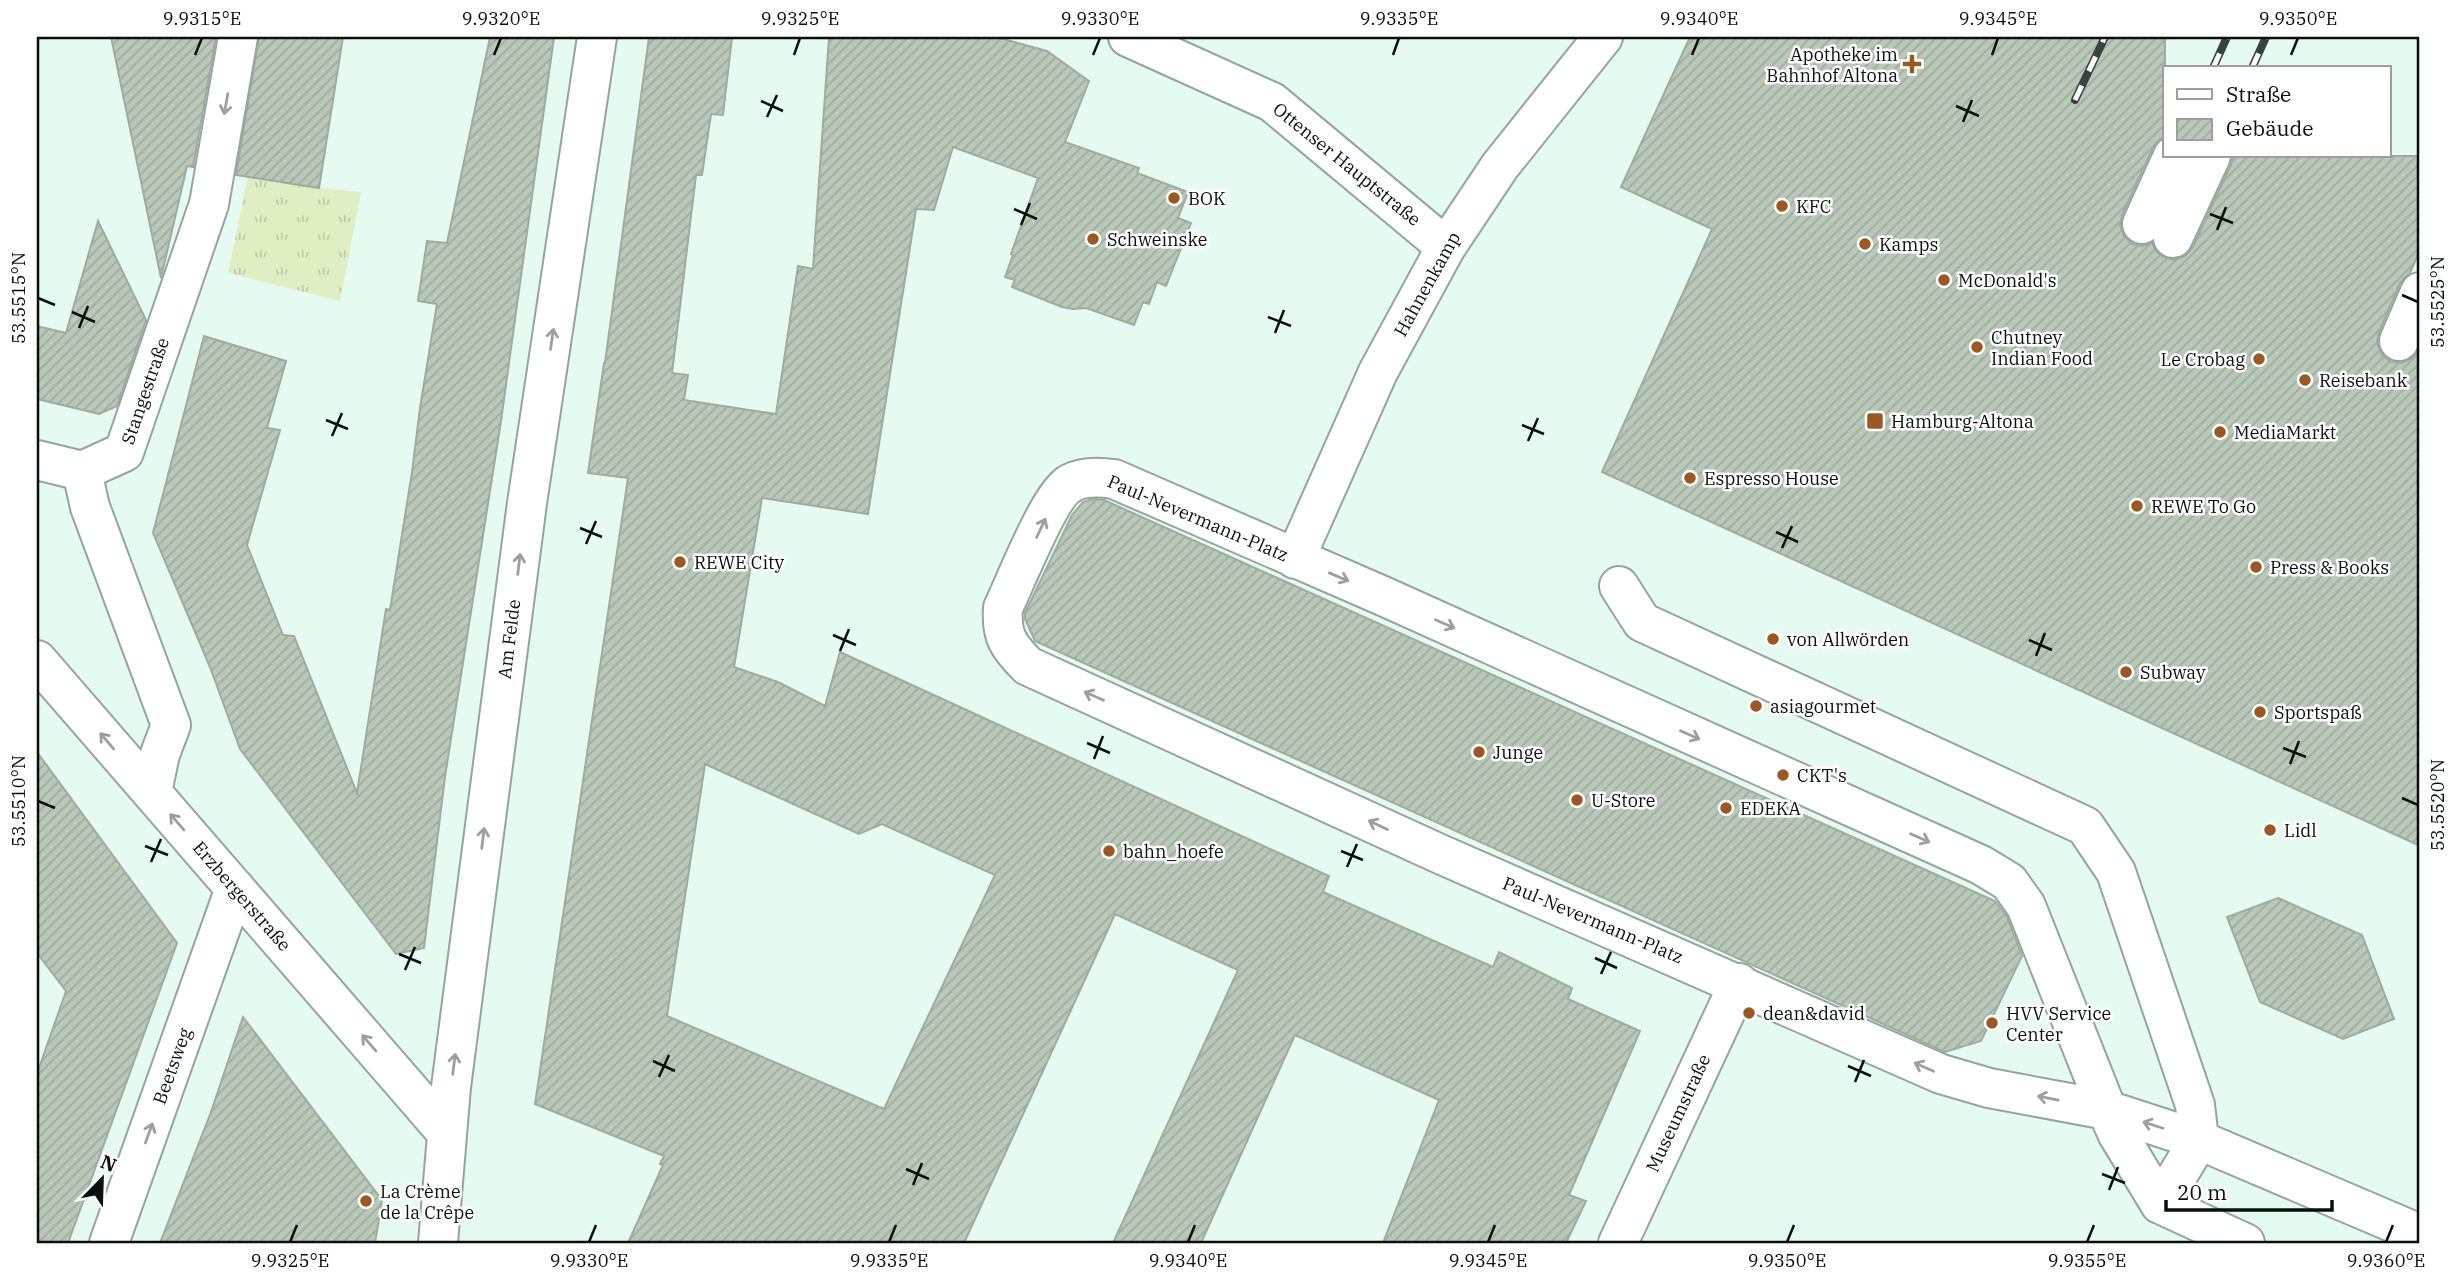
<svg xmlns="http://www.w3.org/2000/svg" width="2457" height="1280" viewBox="0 0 2457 1280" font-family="'IBM Plex Serif',serif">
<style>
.grass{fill:url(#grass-tufts)}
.building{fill:url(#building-hatch);stroke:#9eac9e;stroke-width:2;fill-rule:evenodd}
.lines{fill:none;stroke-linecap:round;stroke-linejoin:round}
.minor-casing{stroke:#92a69d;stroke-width:42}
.minor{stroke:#fff;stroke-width:38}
.rail-casing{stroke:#38423e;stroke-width:8}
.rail{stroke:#fff;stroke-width:5;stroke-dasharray:16;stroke-linecap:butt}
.oneway{stroke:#9c9f9e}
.ticks{fill:none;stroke:#080f0c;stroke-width:2.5}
.poi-dot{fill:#995824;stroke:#fff;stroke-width:2.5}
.labels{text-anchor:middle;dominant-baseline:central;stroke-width:5;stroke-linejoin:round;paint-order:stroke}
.poi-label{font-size:18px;fill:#080f0c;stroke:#fff;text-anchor:start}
.street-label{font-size:18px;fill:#080f0c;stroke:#fff}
.neatline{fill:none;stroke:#080f0c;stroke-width:2.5}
.ticks-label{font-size:18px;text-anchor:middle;fill:#080f0c}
</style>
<defs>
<pattern id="grass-tufts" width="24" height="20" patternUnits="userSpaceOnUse" patternTransform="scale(1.75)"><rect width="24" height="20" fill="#dfeec3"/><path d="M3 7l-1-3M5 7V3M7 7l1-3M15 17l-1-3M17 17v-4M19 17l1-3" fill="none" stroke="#becba6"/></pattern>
<pattern id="building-hatch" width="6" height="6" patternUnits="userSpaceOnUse" patternTransform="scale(1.75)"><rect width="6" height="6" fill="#b9c8b9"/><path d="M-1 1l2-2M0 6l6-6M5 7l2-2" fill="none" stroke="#9eab9e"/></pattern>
</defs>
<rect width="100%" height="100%" fill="#e5faf1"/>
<!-- grass -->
<path class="grass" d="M248,177L319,188L361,192L340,301L228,273Z"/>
<!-- building -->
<path class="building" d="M111,37H216L193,167L187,166L161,278Z
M259,37H343L319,188L236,175Z
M490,37H554L501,421L445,777L424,948L396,954L240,749L210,667L153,533L204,336L286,361L267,428L280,430L247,545L283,635L294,636L357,793L386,609L390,610L412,472L420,408L437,304L418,301L427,241L447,243Z
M649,37H732L723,115L711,114L702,175H696L672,373L688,375L684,400L776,414L798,266L813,269L829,37H996L1047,51L1089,81L1065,142L1139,168L1137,173L1188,192L1178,218L1191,223L1166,286L1157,282L1149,304L1143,302L1134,325L1086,308L1073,309L1062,307L1012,287L1015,280L1005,277L1013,255L1011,254L1038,178L953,147L934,210L916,209L868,514L762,498L734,667L778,682L825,706L840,652L1329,876L1323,892L1493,967L1499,952L1572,988L1568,999L1640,1031L1569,1195L1586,1201L1566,1243H1383L1439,1100L1295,1035L1201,1243H1113L1238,970L1115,914L964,1243H628L663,1165L660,1164L664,1156L535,1104L628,478L588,473L604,363H605ZM705,764L859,834L882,824L995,875L884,1109L667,1016Z
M1690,37H2165V136L2153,147L2122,215L2120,225L2124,236L2132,244L2143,246L2152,243L2156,251L2163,257L2174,260L2185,256L2193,247L2231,165L2233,156H2420V250L2410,273L2400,283L2379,332L2377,343L2382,355L2390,361L2401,363L2413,358L2420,347V846L1602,472L1712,229L1621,187Z
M98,221L146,320L117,406L99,414L37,399V326L66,333Z
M1093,499L1104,500L1995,901L2007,917L2022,956L1981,1041L1945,1052L1035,641L1025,619V613L1072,515L1083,502Z
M37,752L177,943L68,1243H37V1074L66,991L37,953Z
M2278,898L2362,935L2394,1019L2343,1039L2260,1002L2227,917Z
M243,1017L382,1200L375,1243H160L211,1112Z"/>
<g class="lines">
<defs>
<path id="minor" d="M1128,37L1272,102L1446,247
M2142,224L2173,156
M2173,238L2211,156
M2399,341L2420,292
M37,460L82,471
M82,471L124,452L209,204L238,37
M82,471L90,507L171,725L160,754L152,792
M1295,559L1378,372L1446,247L1500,166L1603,37
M1619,586L1642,622L2085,826L2116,872L2195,1105L2199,1140
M37,660L446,1132
M2160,1204L2199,1140
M109,1243L235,888
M438,1243L451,1087L527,503L597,37
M1618,1243L1739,983
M2245,1243L2160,1204L2117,1133L2107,1110L2026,906L2009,882L1981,865L1383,596L1114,479C1100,477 1084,476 1071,483C1050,493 1015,583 1003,608C1001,636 1008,646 1028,666L1440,854L1941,1074L1989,1088L2107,1110L2199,1140L2420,1234"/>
</defs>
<!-- minor casing -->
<use href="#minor" class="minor-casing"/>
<!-- minor -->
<use href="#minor" class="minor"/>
<defs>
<path id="rail" d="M2213,68L2227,37
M2252,68L2266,37
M2075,100L2105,37"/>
</defs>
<!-- rail casing -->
<use href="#rail" class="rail-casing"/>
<!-- rail -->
<use href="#rail" class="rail"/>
</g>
<!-- one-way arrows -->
<defs><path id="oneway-shaft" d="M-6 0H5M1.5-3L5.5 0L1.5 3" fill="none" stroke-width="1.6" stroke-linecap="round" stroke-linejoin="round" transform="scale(1.75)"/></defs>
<g class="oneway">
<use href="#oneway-shaft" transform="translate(226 104) rotate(100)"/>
<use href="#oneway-shaft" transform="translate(552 339) rotate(-82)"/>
<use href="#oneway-shaft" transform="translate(1041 528) rotate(-65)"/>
<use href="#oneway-shaft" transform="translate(519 564) rotate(-83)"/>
<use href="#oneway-shaft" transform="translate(1339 577) rotate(23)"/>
<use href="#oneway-shaft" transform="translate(1445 624) rotate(24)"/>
<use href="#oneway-shaft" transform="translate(1094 696) rotate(-156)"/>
<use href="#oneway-shaft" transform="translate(1690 735) rotate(24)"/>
<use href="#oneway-shaft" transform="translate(107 741) rotate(-130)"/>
<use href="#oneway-shaft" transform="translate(177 822) rotate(-131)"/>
<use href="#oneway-shaft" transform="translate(1378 825) rotate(-155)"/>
<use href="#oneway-shaft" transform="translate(483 838) rotate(-83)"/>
<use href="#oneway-shaft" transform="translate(1920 838) rotate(24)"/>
<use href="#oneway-shaft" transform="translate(369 1043) rotate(-131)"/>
<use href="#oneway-shaft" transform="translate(454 1064) rotate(-83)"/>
<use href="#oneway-shaft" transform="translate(1924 1067) rotate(-156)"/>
<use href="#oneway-shaft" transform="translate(2048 1098) rotate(-169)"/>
<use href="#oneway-shaft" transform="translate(2153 1125) rotate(-162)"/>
<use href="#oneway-shaft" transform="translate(149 1133) rotate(-70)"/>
</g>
<!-- ticks -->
<path class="ticks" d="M195,55L202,38M494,55L501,38M794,55L800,38M1093,55L1100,38M1393,55L1399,38M1692,55L1699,38M1992,55L1998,38M2291,55L2298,38M761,101L783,111M1956,106L1979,116M767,117L777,95M1963,122L1972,100M1014,209L1037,219M2210,214L2233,223M1021,225L1030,203M2217,230L2226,207M2402,295L2418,302M38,298L55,305M72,312L95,322M1268,317L1291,326M79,328L88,306M1275,333L1284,310M326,420L348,429M1522,425L1544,434M332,436L342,413M1528,441L1538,418M580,528L602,537M1776,532L1798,542M586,544L596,521M1782,548L1792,526M833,635L856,645M2029,640L2052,650M840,651L849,629M2036,656L2045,633M1087,743L1110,753M2283,748L2306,757M1094,759L1103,736M2290,764L2299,741M2402,798L2418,805M38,801L55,808M145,846L168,855M1341,851L1363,860M151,862L161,839M1347,867L1357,844M399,954L421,963M1595,958L1617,968M405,970L415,947M1601,974L1611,952M653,1061L675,1071M1848,1066L1871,1076M659,1077L669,1055M1855,1082L1864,1060M906,1169L929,1179M2102,1174L2125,1183M913,1185L922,1163M2109,1190L2118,1167M290,1242L297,1225M589,1242L596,1225M889,1242L896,1225M1188,1242L1195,1225M1488,1242L1495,1225M1787,1242L1794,1225M2087,1242L2094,1225M2386,1242L2393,1225"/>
<!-- markers -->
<g class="poi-dot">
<path d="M1908.5 53.5h7v7h7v7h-7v7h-7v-7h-7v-7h7z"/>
<circle cx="1174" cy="198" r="7"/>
<circle cx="1782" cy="206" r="7"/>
<circle cx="1093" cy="239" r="7"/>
<circle cx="1865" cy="244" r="7"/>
<circle cx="1944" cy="280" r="7"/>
<circle cx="1977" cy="347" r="7"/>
<circle cx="2259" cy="359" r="7"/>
<circle cx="2305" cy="380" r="7"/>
<rect x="1866" y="412" width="18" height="18" rx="3.5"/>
<circle cx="2220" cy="432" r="7"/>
<circle cx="1690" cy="478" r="7"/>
<circle cx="2137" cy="506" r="7"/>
<circle cx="680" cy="562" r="7"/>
<circle cx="2256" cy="567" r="7"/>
<circle cx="1773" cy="639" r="7"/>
<circle cx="2126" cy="672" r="7"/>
<circle cx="1756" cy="706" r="7"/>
<circle cx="2260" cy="712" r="7"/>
<circle cx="1479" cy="752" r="7"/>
<circle cx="1783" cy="775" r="7"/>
<circle cx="1577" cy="800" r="7"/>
<circle cx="1726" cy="808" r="7"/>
<circle cx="2270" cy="830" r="7"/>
<circle cx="1109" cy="851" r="7"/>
<circle cx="1749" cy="1013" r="7"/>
<circle cx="1992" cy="1023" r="7"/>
<circle cx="366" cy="1201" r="7"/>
</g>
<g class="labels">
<!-- poi labels -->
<g class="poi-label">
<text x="1898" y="54" text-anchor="end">Apotheke im<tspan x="1898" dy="21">Bahnhof Altona</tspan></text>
<text x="1188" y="198">BOK</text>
<text x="1796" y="206">KFC</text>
<text x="1107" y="239">Schweinske</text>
<text x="1879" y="244">Kamps</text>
<text x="1958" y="280">McDonald's</text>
<text x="1991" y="337">Chutney<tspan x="1991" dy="21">Indian Food</tspan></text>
<text x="2245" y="359" text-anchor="end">Le Crobag</text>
<text x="2319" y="380">Reisebank</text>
<text x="1891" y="421">Hamburg-Altona</text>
<text x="2234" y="432">MediaMarkt</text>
<text x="1704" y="478">Espresso House</text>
<text x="2151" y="506">REWE To Go</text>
<text x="694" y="562">REWE City</text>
<text x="2270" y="567">Press &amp; Books</text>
<text x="1787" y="639">von Allwörden</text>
<text x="2140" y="672">Subway</text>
<text x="1770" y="706">asiagourmet</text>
<text x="2274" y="712">Sportspaß</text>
<text x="1493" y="752">Junge</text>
<text x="1797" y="775">CKT's</text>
<text x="1591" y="800">U-Store</text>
<text x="1740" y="808">EDEKA</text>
<text x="2284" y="830">Lidl</text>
<text x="1123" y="851">bahn_hoefe</text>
<text x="1763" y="1013">dean&amp;david</text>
<text x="2006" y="1013">HVV Service<tspan x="2006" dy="21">Center</tspan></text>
<text x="380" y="1191">La Crème<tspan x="380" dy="21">de la Crêpe</tspan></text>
</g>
<!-- street labels -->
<g class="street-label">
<text transform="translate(1347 164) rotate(39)">Ottenser Hauptstraße</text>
<text transform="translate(1427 284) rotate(-61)">Hahnenkamp</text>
<text transform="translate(145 391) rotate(-71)">Stangestraße</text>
<text transform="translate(1198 518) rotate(23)">Paul-Nevermann-Platz</text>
<text transform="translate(509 639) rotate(-83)">Am Felde</text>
<text transform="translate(242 896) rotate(49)">Erzbergerstraße</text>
<text transform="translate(1593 920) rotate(23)">Paul-Nevermann-Platz</text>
<text transform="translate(172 1066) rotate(-70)">Beetsweg</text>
<text transform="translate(1678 1113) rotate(-65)">Museumstraße</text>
</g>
</g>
<!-- border -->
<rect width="2457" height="1280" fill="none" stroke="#ffffff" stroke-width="77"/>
<!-- legend -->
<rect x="2163" y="66" width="228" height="91" fill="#ffffff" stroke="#9c9f9e" stroke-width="2"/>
<rect x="2177" y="89" width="35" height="10" fill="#ffffff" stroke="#9c9f9e" stroke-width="2"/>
<text x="2226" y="102" font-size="21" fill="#080f0c">Straße</text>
<rect x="2177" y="119" width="35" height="21" fill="url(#building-hatch)" stroke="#9c9f9e" stroke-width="2"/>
<text x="2226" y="136" font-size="21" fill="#080f0c">Gebäude</text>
<!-- north arrow -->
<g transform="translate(102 1179) rotate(23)" stroke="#ffffff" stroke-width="5" paint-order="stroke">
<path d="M0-5L12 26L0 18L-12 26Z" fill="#080f0c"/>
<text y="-10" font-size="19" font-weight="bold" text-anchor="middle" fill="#080f0c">N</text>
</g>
<!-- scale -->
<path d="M2166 1200v10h166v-10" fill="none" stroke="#080f0c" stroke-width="3.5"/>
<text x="2177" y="1200" font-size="21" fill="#080f0c" stroke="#ffffff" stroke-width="5" paint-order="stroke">20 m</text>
<rect x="38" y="38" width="2380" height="1204" class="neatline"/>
<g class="ticks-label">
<text x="202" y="25">9.9315°E</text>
<text x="501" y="25">9.9320°E</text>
<text x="800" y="25">9.9325°E</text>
<text x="1100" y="25">9.9330°E</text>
<text x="1399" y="25">9.9335°E</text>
<text x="1699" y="25">9.9340°E</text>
<text x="1998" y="25">9.9345°E</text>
<text x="2298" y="25">9.9350°E</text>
<text transform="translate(19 298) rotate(-90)" y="6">53.5515°N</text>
<text transform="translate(2438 302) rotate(-90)" y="6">53.5525°N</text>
<text transform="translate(19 801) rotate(-90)" y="6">53.5510°N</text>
<text transform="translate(2438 805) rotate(-90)" y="6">53.5520°N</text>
<text x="290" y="1267">9.9325°E</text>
<text x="589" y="1267">9.9330°E</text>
<text x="889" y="1267">9.9335°E</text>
<text x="1188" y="1267">9.9340°E</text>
<text x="1488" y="1267">9.9345°E</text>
<text x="1787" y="1267">9.9350°E</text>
<text x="2087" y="1267">9.9355°E</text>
<text x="2386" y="1267">9.9360°E</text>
</g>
</svg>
